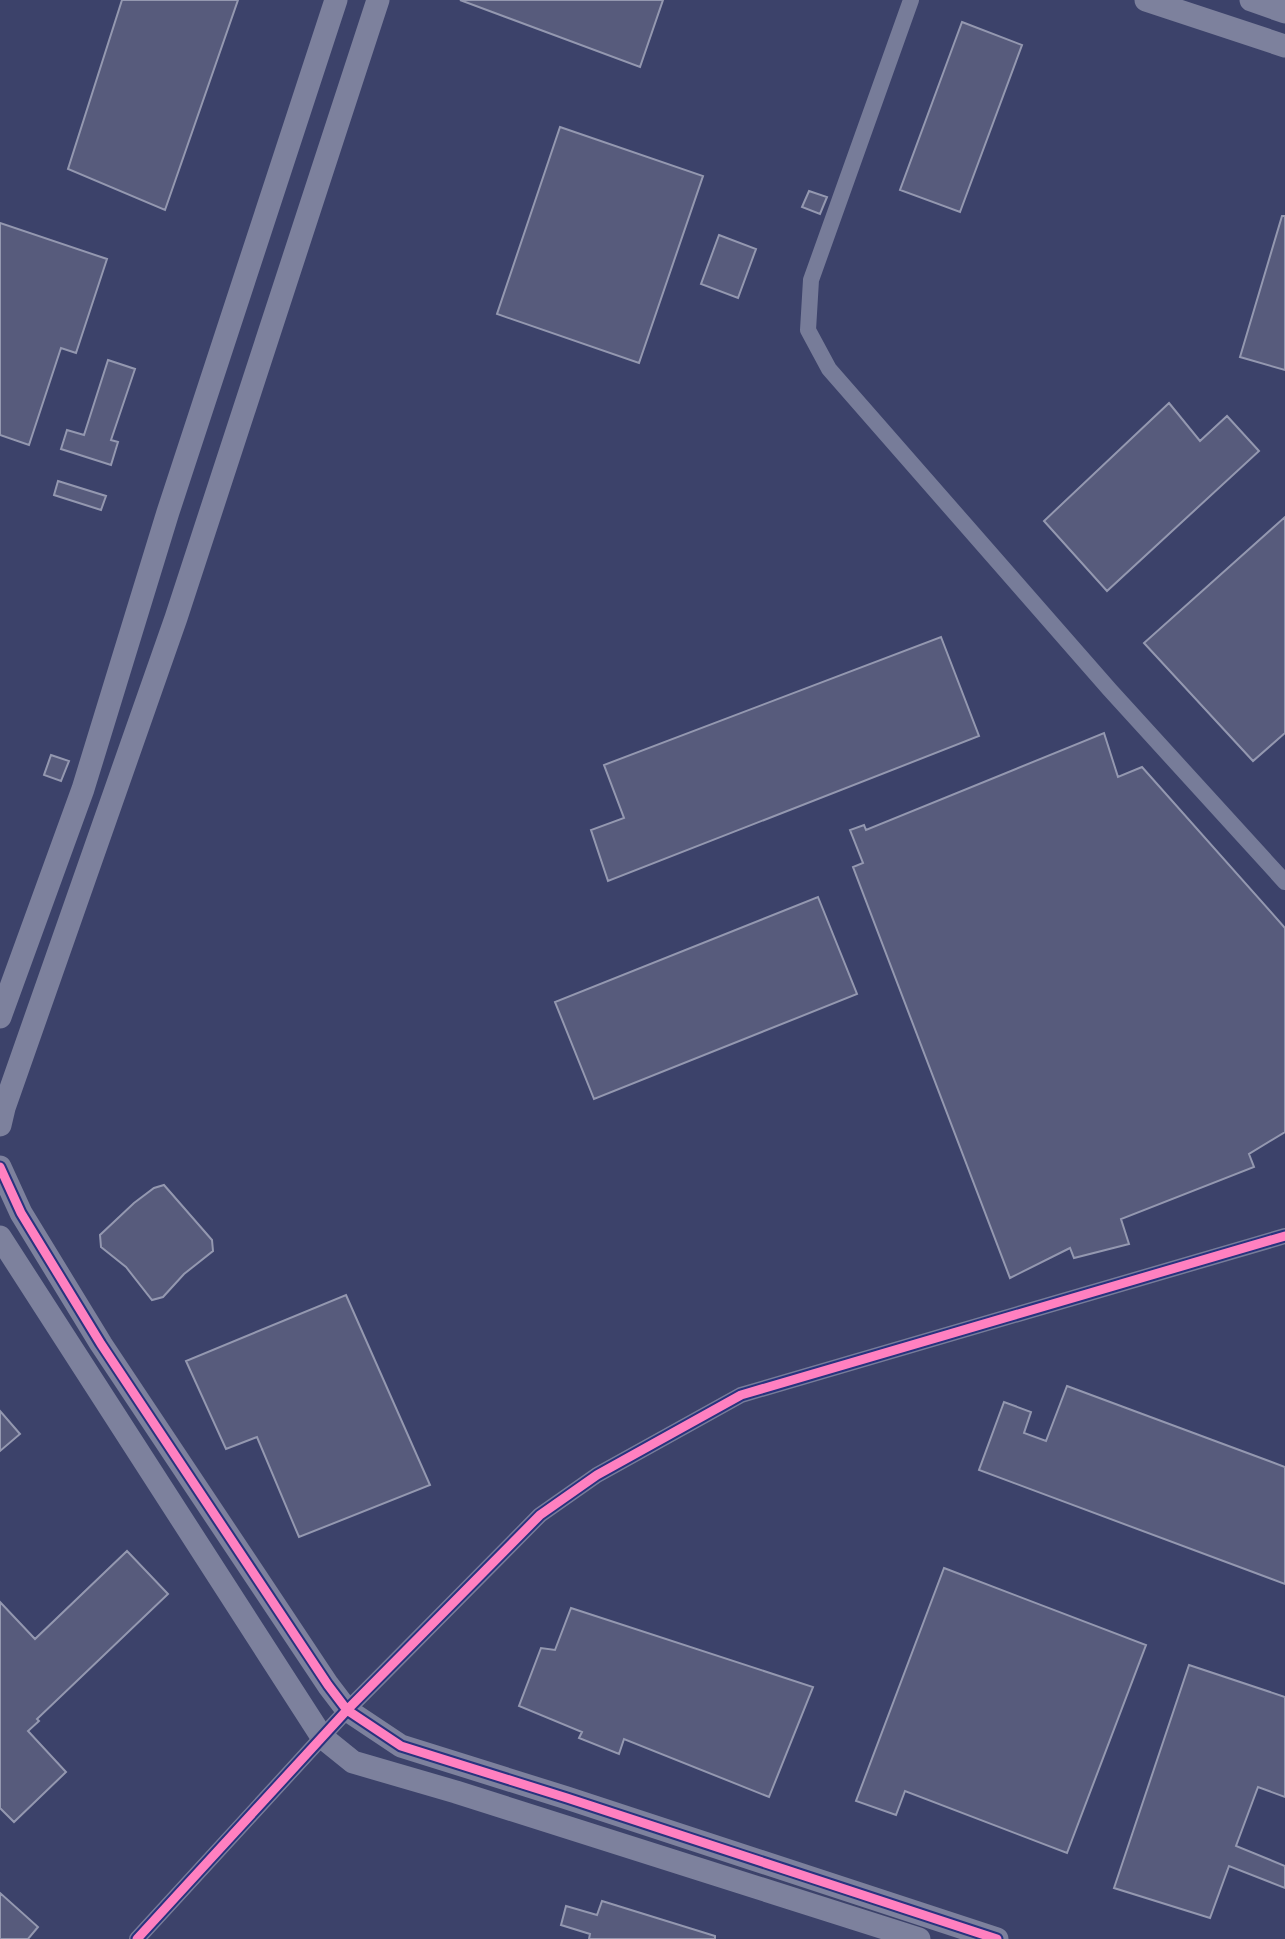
<svg xmlns="http://www.w3.org/2000/svg" width="1285" height="1939" viewBox="0 0 1285 1939" font-family="'Exo 2',sans-serif">
<style>
.building{fill:#575b7c;stroke:#9498b0;stroke-width:2}
.lines{fill:none;stroke-linecap:round;stroke-linejoin:round}
.street{stroke:#777c99;stroke-width:16}
.secondary{stroke:#7d819d;stroke-width:23}
.cycleway-casing{stroke:#28337e;stroke-width:13}
.cycleway{stroke:#ff80c0;stroke-width:9}
</style>
<rect width="100%" height="100%" fill="#3c426a"/>
<!-- building -->
<path class="building" d="M122,0H238L165,210L68,169Z
M460,0H663L640,67Z
M962,22L1022,45L960,212L900,190Z
M560,127L703,176L639,363L497,314Z
M809,191L827,197L820,214L802,207Z
M1282,216H1285V370L1240,357Z
M0,223L107,259L76,353L61,348L29,445L0,435Z
M719,235L756,249L738,298L701,284Z
M108,360L135,369L111,440L118,442L111,465L61,449L67,430L84,435Z
M1169,403L1200,441L1227,416L1259,451L1107,591L1044,521Z
M58,481L106,496L101,510L54,495Z
M1285,517V733L1253,761L1144,643Z
M941,637L979,736L608,881L591,830L624,818L604,765Z
M1104,733L1118,777L1142,767L1285,928V1132L1249,1154L1254,1167L1121,1219L1129,1244L1074,1258L1070,1248L1010,1278L853,867L863,863L850,830L864,825L866,830Z
M51,755L69,761L61,781L44,775Z
M818,897L857,994L594,1099L555,1002Z
M164,1185L212,1240L213,1251L184,1274L163,1297L152,1300L126,1267L101,1247L100,1235L134,1203L154,1188Z
M346,1295L430,1485L299,1537L257,1437L226,1449L186,1361Z
M1067,1386L1285,1467V1584L979,1470L1004,1402L1031,1412L1024,1433L1046,1441Z
M0,1411L20,1434L0,1451Z
M127,1551L168,1594L37,1719L39,1721L28,1731L66,1772L14,1822L0,1808V1602L35,1639Z
M944,1568L1146,1645L1067,1853L905,1791L896,1815L856,1801Z
M571,1608L813,1687L769,1797L624,1739L619,1754L579,1738L582,1732L519,1706L541,1648L555,1650Z
M1189,1665L1285,1697V1797L1258,1787L1236,1846L1285,1866V1888L1229,1866L1210,1918L1114,1888Z
M0,1893L38,1927L28,1939H0Z
M602,1901L715,1936V1939H589L590,1934L561,1925L566,1906L597,1915Z"/>
<g class="lines">
<!-- street -->
<path class="street" d="M911,0L811,280L808,330L829,369L1110,690L1285,882
M137,1939L347,1710L540,1515L597,1475L741,1395L1285,1236"/>
<!-- secondary -->
<path class="secondary" d="M1146,0L1285,46
M1251,0L1285,12
M0,1017L83,789L168,512L336,0
M0,1125L4,1108L176,618L378,0
M0,1167L21,1213L101,1344L328,1685L347,1710L401,1746L567,1798L997,1939
M0,1237L322,1737L353,1762L456,1792L919,1939"/>
<defs>
<path id="cycleway" d="M0,1167L21,1213L101,1344L328,1685L347,1710L401,1746L567,1798L997,1939
M137,1939L347,1710L540,1515L597,1475L741,1395L1285,1236"/>
</defs>
<!-- cycleway casing -->
<use href="#cycleway" class="cycleway-casing"/>
<!-- cycleway -->
<use href="#cycleway" class="cycleway"/>
</g>
</svg>
